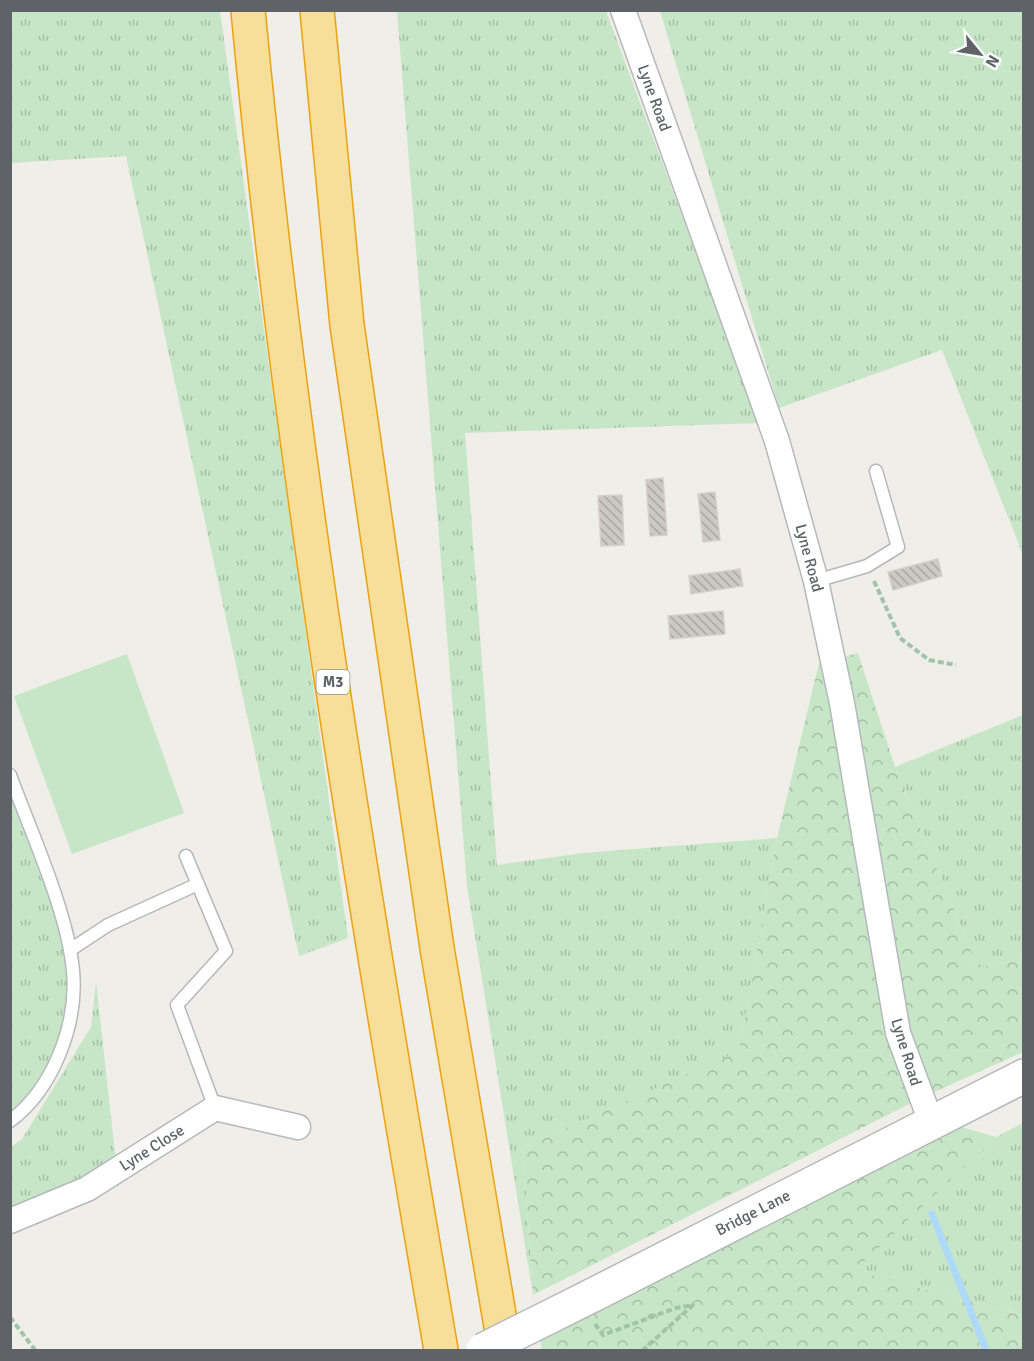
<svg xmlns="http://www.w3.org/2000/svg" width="1034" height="1361" viewBox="0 0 1034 1361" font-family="Signika,sans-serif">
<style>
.grass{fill:url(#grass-tufts)}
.forest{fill:url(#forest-crowns)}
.green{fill:#c7e6c7}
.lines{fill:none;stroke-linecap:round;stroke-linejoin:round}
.stream{stroke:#aedafa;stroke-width:7}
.building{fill:url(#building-back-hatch);stroke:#d5d0c7;stroke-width:1.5}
.lane-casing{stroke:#b5b8bc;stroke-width:15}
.street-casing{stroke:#b5b8bc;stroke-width:27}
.secondary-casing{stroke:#b4b7bb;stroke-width:36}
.highway-casing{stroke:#eba20e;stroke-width:36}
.path{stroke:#9fc4a9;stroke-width:4;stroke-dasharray:6 3;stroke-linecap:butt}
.lane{stroke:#fff;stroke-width:12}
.street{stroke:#fff;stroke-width:24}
.secondary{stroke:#fff;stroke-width:33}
.highway{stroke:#f7de99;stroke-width:33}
.secondary-bridge-casing{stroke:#b4b7bb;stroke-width:36;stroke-linecap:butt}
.secondary-bridge{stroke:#fff;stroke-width:33}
.labels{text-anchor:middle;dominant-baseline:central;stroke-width:6;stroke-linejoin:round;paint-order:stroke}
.shield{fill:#fff;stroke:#8f9295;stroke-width:1.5}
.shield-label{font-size:15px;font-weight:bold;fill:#5f6367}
.street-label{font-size:16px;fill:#5f6367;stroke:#fff}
</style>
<defs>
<pattern id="grass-tufts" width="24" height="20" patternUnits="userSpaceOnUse" patternTransform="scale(1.5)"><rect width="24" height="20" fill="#c7e6c7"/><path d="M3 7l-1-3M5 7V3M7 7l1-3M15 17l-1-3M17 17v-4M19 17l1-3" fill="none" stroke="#a5bea5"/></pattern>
<pattern id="forest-crowns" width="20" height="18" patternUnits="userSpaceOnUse" patternTransform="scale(1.5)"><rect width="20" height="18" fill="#c7e6c7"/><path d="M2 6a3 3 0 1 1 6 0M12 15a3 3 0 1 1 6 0" fill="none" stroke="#a5bea5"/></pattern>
<pattern id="building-back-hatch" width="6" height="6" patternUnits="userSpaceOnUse" patternTransform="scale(1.5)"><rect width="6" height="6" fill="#ccc9c4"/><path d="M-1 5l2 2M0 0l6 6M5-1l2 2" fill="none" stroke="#a9a7a3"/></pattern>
</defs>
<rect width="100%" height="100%" fill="#f0eee8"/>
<!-- grass -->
<path class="grass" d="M10,11H220L348,938L299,956L126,156L11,163Z
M397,11H606L759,423L465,433L497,865L583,853L777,838L739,1052L523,1147L533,1295L467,886Z
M660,11H1023V555L942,350L779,408Z
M1023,715V958L978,968L895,767Z
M10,774L70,950L64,1047L10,1121Z
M96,982L116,1162L11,1208L10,1148L22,1139L91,1027Z
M1023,1123V1315L853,1271L996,1137Z"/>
<!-- forest -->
<path class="forest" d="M858,653L895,767L978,968L1023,958V1052L921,1098L533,1295L523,1147L739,1051L777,838L819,663Z
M955,1125L996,1137L854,1271L1023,1315V1350H542L540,1339Z"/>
<!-- green -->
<path class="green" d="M127,654L184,813L72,854L14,696Z"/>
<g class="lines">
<!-- stream -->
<path class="stream" d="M932,1214L986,1350"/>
</g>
<!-- building -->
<path class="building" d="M663,478L667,535L650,536L646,480Z
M715,492L720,540L703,542L698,494Z
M622,495L624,545L601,546L598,496Z
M938,559L942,576L893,590L888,572Z
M740,569L743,586L691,594L689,576Z
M723,611L725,634L670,639L668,616Z"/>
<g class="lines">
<defs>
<path id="lane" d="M816,581L867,566L898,547L876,471
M10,775C31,832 68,913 73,971C78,1024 53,1089 10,1121
M186,856L226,951L177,1005L215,1108
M70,950L108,925L198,884"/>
<path id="street" d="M623,10L777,441L816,581L842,703L898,1033L931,1122
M10,1221L87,1189L215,1108L298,1127"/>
<path id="secondary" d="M591,1296L1024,1076"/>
<path id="highway" d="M248,10C290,460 365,906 441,1350
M317,10L347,325L437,948L505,1350"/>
</defs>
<!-- lane casing -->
<use href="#lane" class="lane-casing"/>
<!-- street casing -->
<use href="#street" class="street-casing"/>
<!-- secondary casing -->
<use href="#secondary" class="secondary-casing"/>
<!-- highway casing -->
<use href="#highway" class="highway-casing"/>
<!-- path -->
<path class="path" d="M874,581L900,638L929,660L956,665
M10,1317L35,1350
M595,1324L603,1335L676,1308L693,1305L643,1350"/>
<!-- lane -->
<use href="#lane" class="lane"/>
<!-- street -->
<use href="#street" class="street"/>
<!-- secondary -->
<use href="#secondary" class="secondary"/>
<!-- highway -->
<use href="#highway" class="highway"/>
<defs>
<path id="secondary-bridge" d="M483,1350L591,1296"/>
</defs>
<!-- secondary-bridge casing -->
<use href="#secondary-bridge" class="secondary-bridge-casing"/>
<!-- secondary-bridge -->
<use href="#secondary-bridge" class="secondary-bridge"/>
</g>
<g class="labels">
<!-- shield labels -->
<rect class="shield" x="316.5" y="670" width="33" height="24" rx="4.5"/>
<g class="shield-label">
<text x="333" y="682">M3</text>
</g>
<!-- street labels -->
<g class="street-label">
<text transform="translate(654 98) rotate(70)">Lyne Road</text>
<text transform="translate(809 558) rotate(75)">Lyne Road</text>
<text transform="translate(906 1052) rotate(73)">Lyne Road</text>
<text transform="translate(152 1148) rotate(-32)">Lyne Close</text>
<text transform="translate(753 1213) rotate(-27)">Bridge Lane</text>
</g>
</g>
<!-- border -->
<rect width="1034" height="1361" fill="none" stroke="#5f6367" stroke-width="24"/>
<!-- north arrow -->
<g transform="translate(980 54) rotate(120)" stroke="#ffffff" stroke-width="4.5" paint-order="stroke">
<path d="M0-4.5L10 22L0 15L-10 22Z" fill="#5f6367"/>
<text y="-9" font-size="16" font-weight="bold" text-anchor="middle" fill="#5f6367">N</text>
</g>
</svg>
